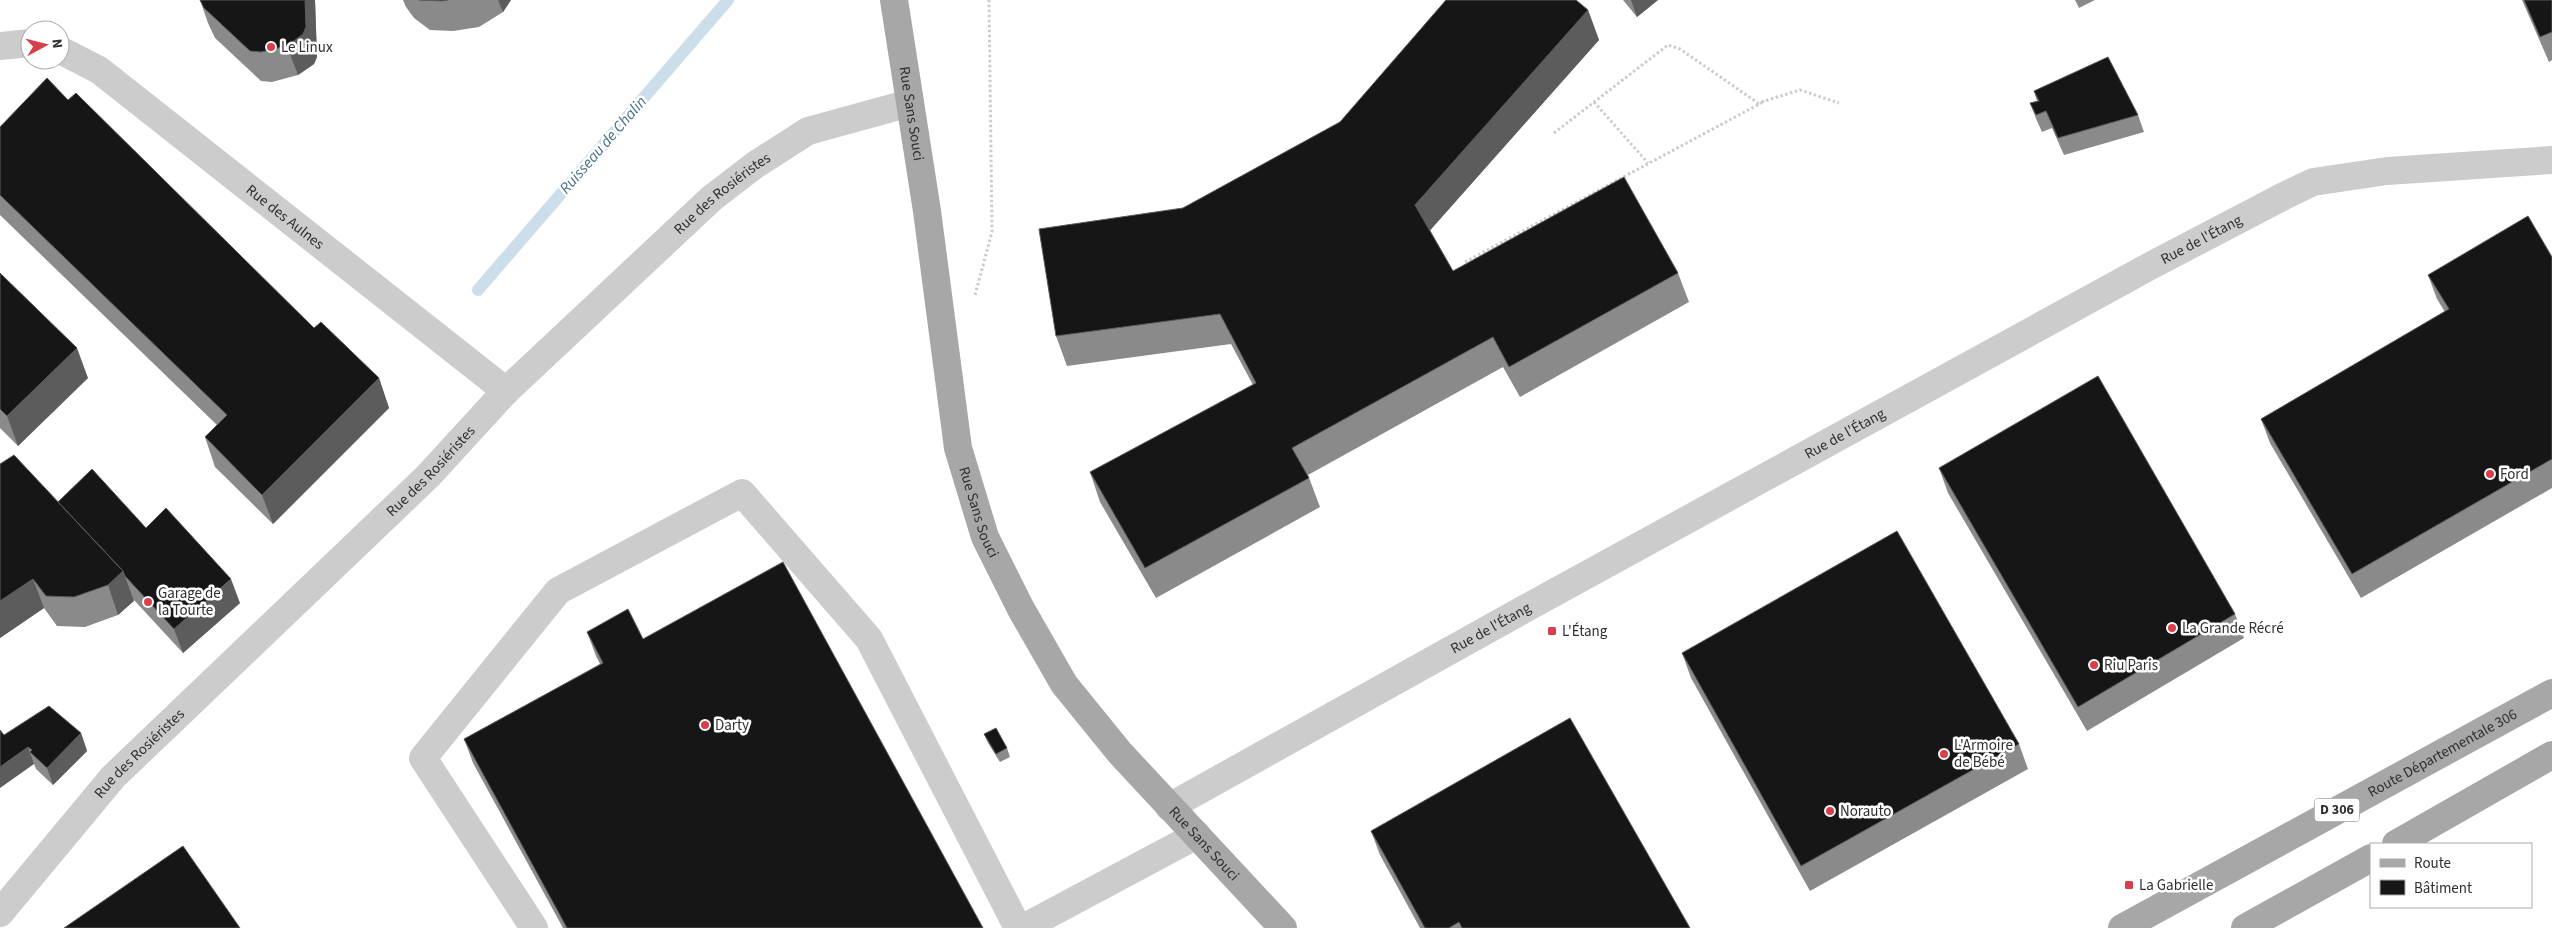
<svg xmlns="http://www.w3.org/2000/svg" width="2552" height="928" viewBox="0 0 2552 928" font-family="'Source Sans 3',sans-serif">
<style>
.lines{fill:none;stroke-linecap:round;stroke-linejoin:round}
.stream{stroke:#cbdee9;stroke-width:12}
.path{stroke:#ccc;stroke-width:3;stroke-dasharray:2.5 2.5;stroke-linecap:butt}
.minor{stroke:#ccc;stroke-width:28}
.major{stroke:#a7a7a7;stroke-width:28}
.wall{fill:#8a8a8a}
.shaded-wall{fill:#5c5c5c}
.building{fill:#161616;stroke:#5c5c5c}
.poi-dot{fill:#d83f4c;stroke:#fff;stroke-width:2}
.labels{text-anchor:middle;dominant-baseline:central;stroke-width:5;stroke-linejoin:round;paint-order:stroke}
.shield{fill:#fff;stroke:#6d6d6d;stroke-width:1}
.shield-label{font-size:14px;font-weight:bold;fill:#2f2f2f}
.poi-label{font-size:15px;fill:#2f2f2f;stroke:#fff;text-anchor:start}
.street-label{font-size:15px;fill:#2f2f2f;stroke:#fff}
.water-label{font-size:16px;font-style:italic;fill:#43708b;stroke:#fff}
</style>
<rect width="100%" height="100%" fill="#fff"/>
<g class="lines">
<!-- stream -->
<path class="stream" d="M478,290L728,0"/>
<!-- path -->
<path class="path" d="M1594,102L1648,163
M1554,133L1668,45L1680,49L1758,103L1800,90L1839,103
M1465,262L1765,101
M975,295L992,232L989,0"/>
<!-- minor -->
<g class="minor">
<path d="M0,46L30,43"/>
<path id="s1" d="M60,50L99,70L506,391"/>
<path id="s2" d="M1169,807L1528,607L2152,265L2284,196L2313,182L2387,171L2552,160"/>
<path id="s3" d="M0,913L113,777L428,476L506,391L712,198L755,165L808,131L910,103"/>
<path d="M534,928L423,758L558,591L742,493L869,639L1018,928"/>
<path d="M1023,928L1197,835"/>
</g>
<!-- major -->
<g class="major">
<path id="s4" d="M894,0L927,211L958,448L985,537L1021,609L1064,684L1120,753L1283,928"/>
<path d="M2396,844L2552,755"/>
<path id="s5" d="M2122,928L2552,693"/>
<path d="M2245,928L2371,858"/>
</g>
</g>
<!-- wall -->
<path class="wall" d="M200,0H315L317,57L314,64L298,75L272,82L261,81L215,38L208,23Z
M403,0H511L503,12L479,27L453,31L430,30L414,18L406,7Z
M1623,0H1658L1637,17Z
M2075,0H2095L2079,8Z
M2522,0H2552V60L2549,62Z
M1588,10L1599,40L1430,230L1453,271L1678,273L1689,302L1520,397L1503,367L1308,475L1320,507L1156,598L1100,502L1090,472L1253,385L1231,344L1067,366L1056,336L1183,208L1340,122Z
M2034,91L2138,115L2144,132L2064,155L2052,128L2042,132L2037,121L2030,103L2037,101Z
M68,100L314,328L379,378L389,408L273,524L215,467L205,437L217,425L0,215V127Z
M2552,257V488L2361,598L2270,443L2261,419L2445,312L2437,299L2428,275Z
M0,273L88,378L18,446L0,428Z
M0,464L58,502L146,528L240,603L183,653L134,600L118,615L85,627L57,626L44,608L0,638Z
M1939,468L2235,614L2244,638L2087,731L1948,493Z
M587,632L643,639L983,928H563L473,763L464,739L600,664L596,656Z
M1682,653L2019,744L2028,769L1810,891L1691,678Z
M81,733L87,751L53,785L36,769L34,764L4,735Z
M984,734L1007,748L1010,757L1000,762L988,743Z
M1371,831L1690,928H1420L1380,855Z"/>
<!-- shaded-wall -->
<path class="shaded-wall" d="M305,0H315L317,57L314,64L298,75L287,46Z
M498,0H511L503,12Z
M1631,0H1658L1637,17Z
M1588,10L1599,40L1426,235L1415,205Z
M77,348L88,378L18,446L7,416Z
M379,378L389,408L273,524L262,495Z
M123,571L134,601L118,615L108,585Z
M33,579L44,608L0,638V601Z
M231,579L240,603L183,653L174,629Z
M81,733L87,751L53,785L47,768Z
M28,747L34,764L0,788V767Z"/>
<!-- building -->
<path class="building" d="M200,0H305L306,27L303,34L287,46L261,52L250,51L204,8Z
M419,0H448L442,1Z
M1446,0H1576L1588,10L1415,205L1453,271L1624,177L1678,273L1509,367L1493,337L1292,448L1309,478L1145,568L1090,472L1256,383L1220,314L1056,336L1039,229L1183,208L1340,122Z
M2524,0H2552V32L2540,37Z
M2108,57L2138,115L2058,138L2046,111L2036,115L2030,103L2039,101L2034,91Z
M47,78L68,100L76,93L314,328L321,322L379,378L262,495L205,437L227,415L0,195V127Z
M2528,216L2552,257V459L2352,574L2261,419L2449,309L2428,275Z
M0,273L77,348L7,416L0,409Z
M2098,376L2235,614L2078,707L1939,468Z
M14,455L123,571L108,585L74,597L46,596L33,579L0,601V464Z
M92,469L146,528L166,508L231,579L174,629L125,576L123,571L58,502Z
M1897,531L2019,744L1801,866L1682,653Z
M783,562L983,928H567L464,739L603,663L587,632L628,609L643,639Z
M49,706L81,733L47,768L30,752L32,750L28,747L0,767V730L4,735Z
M1570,718L1690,928H1462L1459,922L1449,928H1425L1371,831Z
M996,728L1007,748L996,754L984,734Z
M183,846L240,928H64Z"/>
<!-- markers -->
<g class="poi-dot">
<circle cx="271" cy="47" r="5"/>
<circle cx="2490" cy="474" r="5"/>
<circle cx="148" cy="602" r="5"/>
<circle cx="2172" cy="628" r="5"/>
<rect x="1547" y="626" width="10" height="10" rx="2.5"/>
<circle cx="2094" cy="665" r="5"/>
<circle cx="705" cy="725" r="5"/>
<circle cx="1944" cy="754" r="5"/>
<circle cx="1830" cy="811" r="5"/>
<rect x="2124" y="880" width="10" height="10" rx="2.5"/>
</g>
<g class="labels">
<!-- shield labels -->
<rect class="shield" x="2314.5" y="798.5" width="45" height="23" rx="4"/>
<g class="shield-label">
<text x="2337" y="810">D 306</text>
</g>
<!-- poi labels -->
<g class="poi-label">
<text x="281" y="47">Le Linux</text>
<text x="2500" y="474">Ford</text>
<text x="158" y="593">Garage de<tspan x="158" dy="17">la Tourte</tspan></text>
<text x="2182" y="628">La Grande Récré</text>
<text x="1562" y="631">L'Étang</text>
<text x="2104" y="665">Riu Paris</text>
<text x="715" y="725">Darty</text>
<text x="1954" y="745">L'Armoire<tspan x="1954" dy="17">de Bébé</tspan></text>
<text x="1840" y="811">Norauto</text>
<text x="2139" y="885">La Gabrielle</text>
</g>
<!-- street labels -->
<g class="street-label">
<text stroke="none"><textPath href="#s4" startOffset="115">Rue Sans Souci</textPath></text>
<text stroke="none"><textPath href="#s3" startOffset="1021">Rue des Rosiéristes</textPath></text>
<text stroke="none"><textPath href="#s1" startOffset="281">Rue des Aulnes</textPath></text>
<text stroke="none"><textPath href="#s2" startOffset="1178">Rue de l'Étang</textPath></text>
<text stroke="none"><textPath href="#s2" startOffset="772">Rue de l'Étang</textPath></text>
<text stroke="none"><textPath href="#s3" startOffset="618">Rue des Rosiéristes</textPath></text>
<text stroke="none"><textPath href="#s4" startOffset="520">Rue Sans Souci</textPath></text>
<text stroke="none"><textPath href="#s2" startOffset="368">Rue de l'Étang</textPath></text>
<text stroke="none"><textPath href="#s5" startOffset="365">Route Départementale 306</textPath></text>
<text stroke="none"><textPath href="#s3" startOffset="212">Rue des Rosiéristes</textPath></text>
<text stroke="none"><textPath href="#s4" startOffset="925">Rue Sans Souci</textPath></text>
</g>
<!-- water labels -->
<g class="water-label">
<text transform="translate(603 145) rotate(-49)">Ruisseau de Chalin</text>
</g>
</g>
<!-- legend -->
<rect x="2370" y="843" width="162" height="65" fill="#ffffff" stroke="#acacac"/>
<rect x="2380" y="859" width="25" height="8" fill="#a7a7a7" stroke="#acacac"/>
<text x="2414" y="868" font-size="15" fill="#2f2f2f">Route</text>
<rect x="2380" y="880" width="25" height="15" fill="#161616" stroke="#acacac"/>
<text x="2414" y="893" font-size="15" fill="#2f2f2f">Bâtiment</text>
<!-- north arrow -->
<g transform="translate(45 45) rotate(83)"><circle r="24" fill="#ffffff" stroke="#acacac"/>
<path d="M0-4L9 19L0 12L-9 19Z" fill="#d83f4c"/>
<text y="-8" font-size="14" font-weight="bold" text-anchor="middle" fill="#2f2f2f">N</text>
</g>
</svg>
